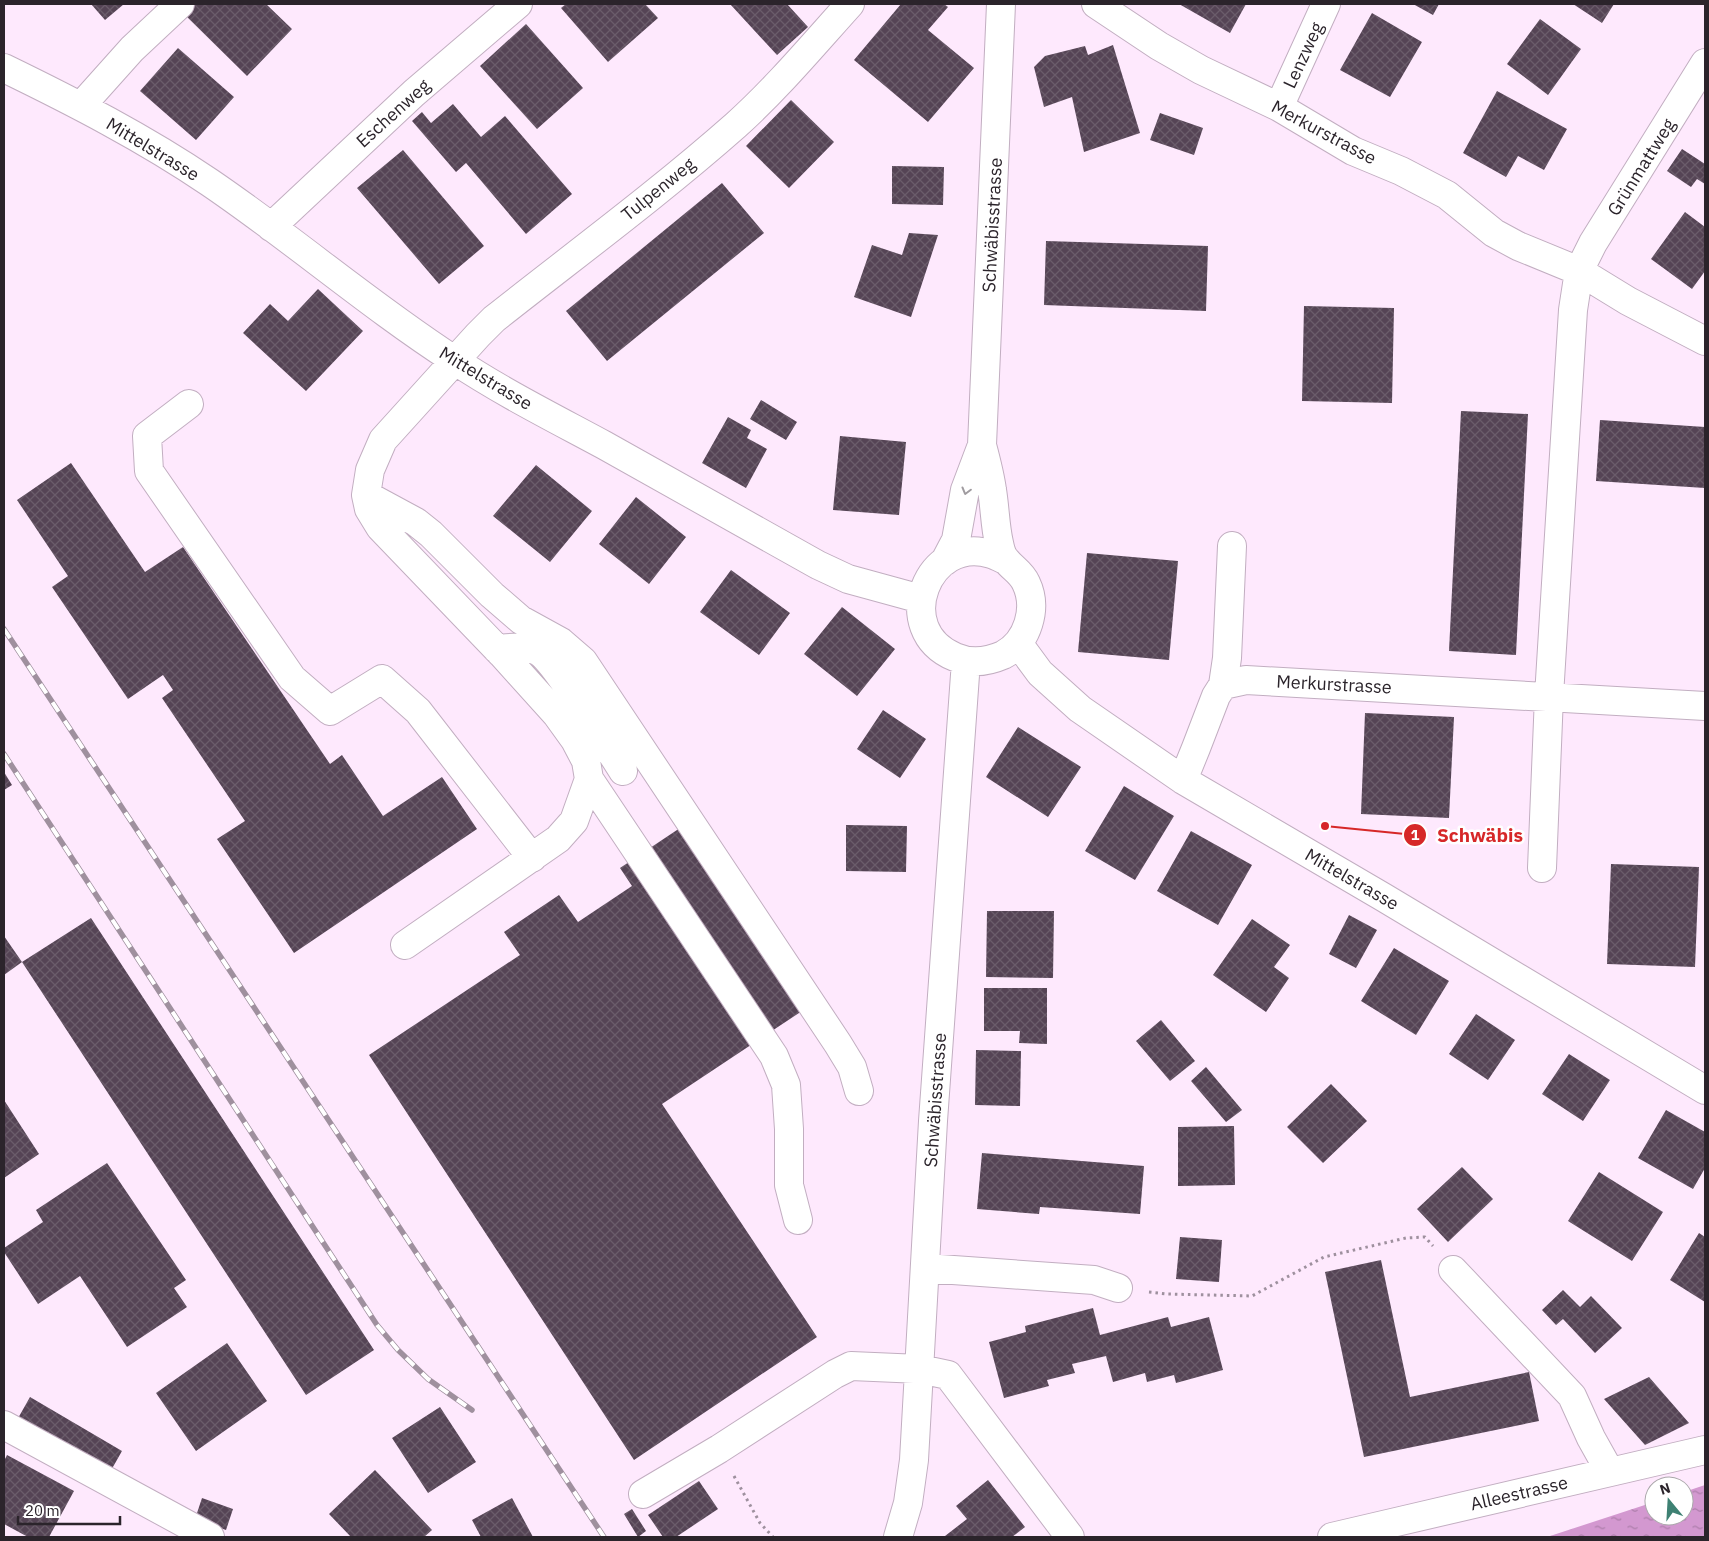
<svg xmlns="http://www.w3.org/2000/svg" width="1709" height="1541" viewBox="0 0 1709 1541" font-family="'IBM Plex Sans',sans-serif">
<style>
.water{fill:url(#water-ripples)}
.building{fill:url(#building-cross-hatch)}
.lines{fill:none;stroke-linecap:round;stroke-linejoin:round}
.minor-casing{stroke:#c2aec1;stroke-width:30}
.path{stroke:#9e909e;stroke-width:3;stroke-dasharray:2.5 4;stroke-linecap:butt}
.minor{stroke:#fff;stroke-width:28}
.rail-casing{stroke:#9f909e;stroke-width:5.5}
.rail{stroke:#fff;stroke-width:4;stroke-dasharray:11;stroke-linecap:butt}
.oneway{stroke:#a09ca0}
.labels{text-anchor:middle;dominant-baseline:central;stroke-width:5;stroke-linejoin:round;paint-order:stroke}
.street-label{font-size:18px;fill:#2b242b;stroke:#fff}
.leader{fill:none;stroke:#d62828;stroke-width:2}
.callout-dot{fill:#d62828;stroke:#fff;stroke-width:2}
.mark-label{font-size:15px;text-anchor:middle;font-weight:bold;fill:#fff}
.callout-label{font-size:19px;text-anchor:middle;font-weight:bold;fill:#d62828;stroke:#fff;stroke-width:5;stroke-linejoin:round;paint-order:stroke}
</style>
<defs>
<pattern id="water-ripples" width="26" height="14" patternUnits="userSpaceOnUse" patternTransform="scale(1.25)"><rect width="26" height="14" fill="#d398d0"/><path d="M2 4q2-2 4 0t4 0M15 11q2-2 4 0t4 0" fill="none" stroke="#ab7ca9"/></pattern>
<pattern id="building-cross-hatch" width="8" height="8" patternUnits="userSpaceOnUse" patternTransform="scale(1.25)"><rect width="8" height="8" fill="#545"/><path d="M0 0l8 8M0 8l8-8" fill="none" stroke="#6a5c6a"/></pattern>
</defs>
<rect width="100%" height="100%" fill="#fee9fd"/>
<!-- water -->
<path class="water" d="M1705,1485V1537H1547L1654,1502V1516H1684V1492Z"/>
<!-- building -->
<path class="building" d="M91,4H124L105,20Z
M191,4H266L292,29L247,76L182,12Z
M566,4H645L658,18L608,62L561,8Z
M730,4H787L808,27L777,55Z
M901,4H944L948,7L928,30L974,68L928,122L854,60Z
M1179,4H1246L1230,33Z
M1413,4H1439L1433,15Z
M1573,4H1614L1602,23Z
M1372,13L1422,42L1390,97L1340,70Z
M1540,19L1581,49L1548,95L1507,64Z
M526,24L583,88L537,129L480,66Z
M1113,45L1140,133L1084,152L1072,97L1044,107L1034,67L1045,56L1085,46L1088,55Z
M178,48L234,97L196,140L140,91Z
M1497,91L1567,129L1544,170L1518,156L1506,177L1463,153Z
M791,100L834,142L789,188L746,146Z
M453,104L481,137L505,116L572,194L526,234L466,163L456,172L412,121L422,112L431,123Z
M1160,113L1203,128L1194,155L1150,140Z
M1682,149L1705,164V184L1697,179L1691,187L1667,171Z
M403,150L484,246L439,284L357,188Z
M892,166L944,167L943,205L892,204Z
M722,183L764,233L607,361L566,311Z
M1685,212L1705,227V271L1692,289L1651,259Z
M909,233L938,235L911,317L854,297L872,245L902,255Z
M1046,241L1208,246L1206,311L1044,305Z
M318,289L363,331L306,391L243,333L270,304L288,321Z
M1304,306L1394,308L1392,403L1302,401Z
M761,400L797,422L786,440L750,419Z
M1461,411L1528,414L1516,655L1449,651Z
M728,417L751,430L747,438L767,449L746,488L702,463Z
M1600,420L1705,427V488L1596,481Z
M840,436L906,442L899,515L833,510Z
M71,463L145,572L183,547L330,764L342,755L383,816L442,777L477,829L294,953L217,839L245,821L162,698L173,690L163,675L128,699L52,587L68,576L17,500Z
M536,465L592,511L550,562L493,516Z
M636,497L686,537L649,584L599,544Z
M1087,553L1178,561L1169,660L1078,652Z
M731,570L790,613L759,655L700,612Z
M842,607L895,649L857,696L804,654Z
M883,710L926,739L900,778L857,749Z
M1365,713L1454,717L1449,818L1361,814Z
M1018,727L1081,767L1048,817L986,777Z
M4,772L12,785L4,790Z
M1124,786L1174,816L1135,880L1085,851Z
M846,825L907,826L906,872L846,871Z
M680,828L802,1011L662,1104L817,1337L634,1460L369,1055L520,955L504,932L559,895L578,922L632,886L620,868Z
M1191,831L1252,865L1218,925L1157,891Z
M1611,864L1699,867L1695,967L1607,964Z
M987,911H1054L1053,978L986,977Z
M1349,915L1377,930L1356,968L1329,954Z
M91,918L374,1350L306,1395L22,962Z
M1252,919L1290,945L1274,967L1289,978L1266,1012L1213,975Z
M4,936L22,962L4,975Z
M1394,948L1449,981L1416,1035L1361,1001Z
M984,988H1047V1044L1019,1043L1020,1031H984Z
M1476,1014L1515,1040L1488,1080L1449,1054Z
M1161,1020L1195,1061L1170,1081L1136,1041Z
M976,1050L1021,1051L1020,1106L975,1105Z
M1569,1054L1610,1080L1583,1121L1542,1094Z
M1206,1067L1242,1110L1226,1122L1191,1081Z
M1331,1084L1367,1121L1323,1163L1287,1127Z
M4,1100L39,1154L4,1178Z
M1666,1110L1705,1132V1168L1693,1189L1638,1158Z
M1234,1126L1235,1185L1178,1186V1127Z
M982,1153L1144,1166L1140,1214L1040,1207L1039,1214L977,1209Z
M107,1163L186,1280L174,1288L187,1307L127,1347L80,1276L38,1304L4,1252V1248L43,1222L36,1210Z
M1462,1167L1493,1199L1448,1242L1417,1209Z
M1599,1172L1663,1212L1632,1261L1568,1221Z
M1699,1233L1705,1237V1302L1670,1280Z
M1180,1237L1222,1240L1219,1282L1176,1279Z
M1381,1260L1410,1397L1529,1372L1539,1421L1364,1457L1325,1272Z
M1563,1290L1580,1307L1591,1296L1622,1328L1595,1353L1563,1319L1556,1325L1542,1310Z
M1093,1308L1100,1335L1168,1317L1171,1327L1209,1317L1223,1370L1176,1383L1174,1375L1147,1382L1145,1373L1113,1382L1106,1356L1072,1364L1075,1373L1047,1380L1049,1386L1004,1398L989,1342L1026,1332L1025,1326Z
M227,1343L267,1401L196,1451L156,1393Z
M1649,1377L1689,1423L1645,1445L1604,1399Z
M30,1397L122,1451L109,1474L17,1420Z
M440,1407L476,1462L428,1493L392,1438Z
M7,1455L74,1491L49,1537H28L4,1524V1461Z
M375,1470L432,1530L424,1537H351L329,1514Z
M988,1480L1025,1527L1012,1537H945V1536L967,1519L956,1506Z
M699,1481L718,1509L676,1537H663L648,1515Z
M202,1498L233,1509L226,1530L195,1519Z
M512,1498L533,1537H481L472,1520Z
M632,1509L646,1531L638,1537L624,1514Z"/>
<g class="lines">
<defs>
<path id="minor" d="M1001,4L982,445C986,460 990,475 992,490C995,508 995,526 999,543C1000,548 1002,556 1006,560C1013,569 1021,572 1026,583C1038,608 1028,642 1003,655C987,662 971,664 955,657C890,630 928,534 991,554C996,555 1000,558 1005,560
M1096,4L1159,46L1201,70L1279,107L1353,151L1401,171L1447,195L1494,233L1518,246L1579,271L1628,301L1705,341
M4,68C74,102 144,138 209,182C293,239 369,305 454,360C502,392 554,418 604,445C676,485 747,525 818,565L848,579L921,599
M81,106L132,49L180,4
M1279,107L1326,4
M271,227L414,93L518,4
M189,404L147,436L149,471L292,678L330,711L382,679L418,711L532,858
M366,495L416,522L431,534L492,595L521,620L561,642L583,661L838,1044L852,1067L859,1091
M945,561L956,540L965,490L982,445
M1018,643L1040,673L1080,709L1183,780L1383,897L1705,1090
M497,649C509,648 523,646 535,650C552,656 610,751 623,771
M1223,685L1227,658L1232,546
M589,779L774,1056L786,1085L789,1129V1185L798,1220
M1183,780L1196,748L1216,696L1223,685L1246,680L1705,706
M1542,868L1549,696L1573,310L1579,271L1593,243L1705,63
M405,945L558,839L574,821L589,779L586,761L575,740L557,715L502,654L380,527L369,509L366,495L370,470L383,440L478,335L494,319C575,255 659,193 736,125C777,88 813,45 850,4
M925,1268L1094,1280L1118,1288
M1453,1270L1572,1396L1591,1438L1610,1472
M4,1425L210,1537
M643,1494L719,1449L835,1374L851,1366L920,1369L948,1375L1070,1537
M898,1537L908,1503L914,1460L933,1121L966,661
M1332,1537L1705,1450"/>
</defs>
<!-- minor casing -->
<use href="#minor" class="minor-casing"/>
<!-- path -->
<path class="path" d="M1149,1292L1167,1294L1252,1296L1324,1257L1406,1238L1425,1237L1433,1246
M734,1476L760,1523L773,1537"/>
<!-- minor -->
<use href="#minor" class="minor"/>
<defs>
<path id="rail" d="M4,629L604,1537
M4,754L377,1325L398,1350L428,1379L472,1410"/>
</defs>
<!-- rail casing -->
<use href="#rail" class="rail-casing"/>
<!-- rail -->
<use href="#rail" class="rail"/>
</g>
<!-- one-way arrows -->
<defs><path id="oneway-chevron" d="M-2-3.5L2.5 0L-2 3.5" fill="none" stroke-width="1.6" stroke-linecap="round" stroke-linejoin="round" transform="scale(1.25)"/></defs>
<use class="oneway" href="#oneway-chevron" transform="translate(966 491) rotate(105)"/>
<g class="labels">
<!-- street labels -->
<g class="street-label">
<text transform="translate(1303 55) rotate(-65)">Lenzweg</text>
<text transform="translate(393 113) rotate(-42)">Eschenweg</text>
<text transform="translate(1324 132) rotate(28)">Merkurstrasse</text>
<text transform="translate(153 149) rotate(31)">Mittelstrasse</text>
<text transform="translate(1641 167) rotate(-58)">Grünmattweg</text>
<text transform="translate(658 189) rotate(-39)">Tulpenweg</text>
<text transform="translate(992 225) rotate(-87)">Schwäbisstrasse</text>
<text transform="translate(486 378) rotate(31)">Mittelstrasse</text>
<text transform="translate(1334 684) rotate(3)">Merkurstrasse</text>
<text transform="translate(1352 879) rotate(30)">Mittelstrasse</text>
<text transform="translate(935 1100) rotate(-86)">Schwäbisstrasse</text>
<text transform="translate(1519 1493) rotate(-13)">Alleestrasse</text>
</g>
</g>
<!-- callouts -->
<path class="leader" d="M1325 826L1415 835"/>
<g class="callout-dot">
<circle cx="1325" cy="826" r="5"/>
<circle cx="1415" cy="835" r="12"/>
</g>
<g class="mark-label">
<text x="1415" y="840">1</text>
</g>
<g class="callout-label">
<text x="1480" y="842">Schwäbis</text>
</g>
<!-- border -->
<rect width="1709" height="1541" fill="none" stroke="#2b242b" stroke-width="10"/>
<!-- north arrow -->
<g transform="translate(1669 1501) rotate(342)"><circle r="24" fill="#ffffff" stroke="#aaa7aa"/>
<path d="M0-4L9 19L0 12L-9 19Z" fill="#3e8173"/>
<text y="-8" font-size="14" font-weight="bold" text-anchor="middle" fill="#2b242b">N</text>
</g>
<!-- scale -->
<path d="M18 1516v8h102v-8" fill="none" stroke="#2b242b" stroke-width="2.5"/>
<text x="25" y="1516" font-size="15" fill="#2b242b" stroke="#ffffff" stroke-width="4" paint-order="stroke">20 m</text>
</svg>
